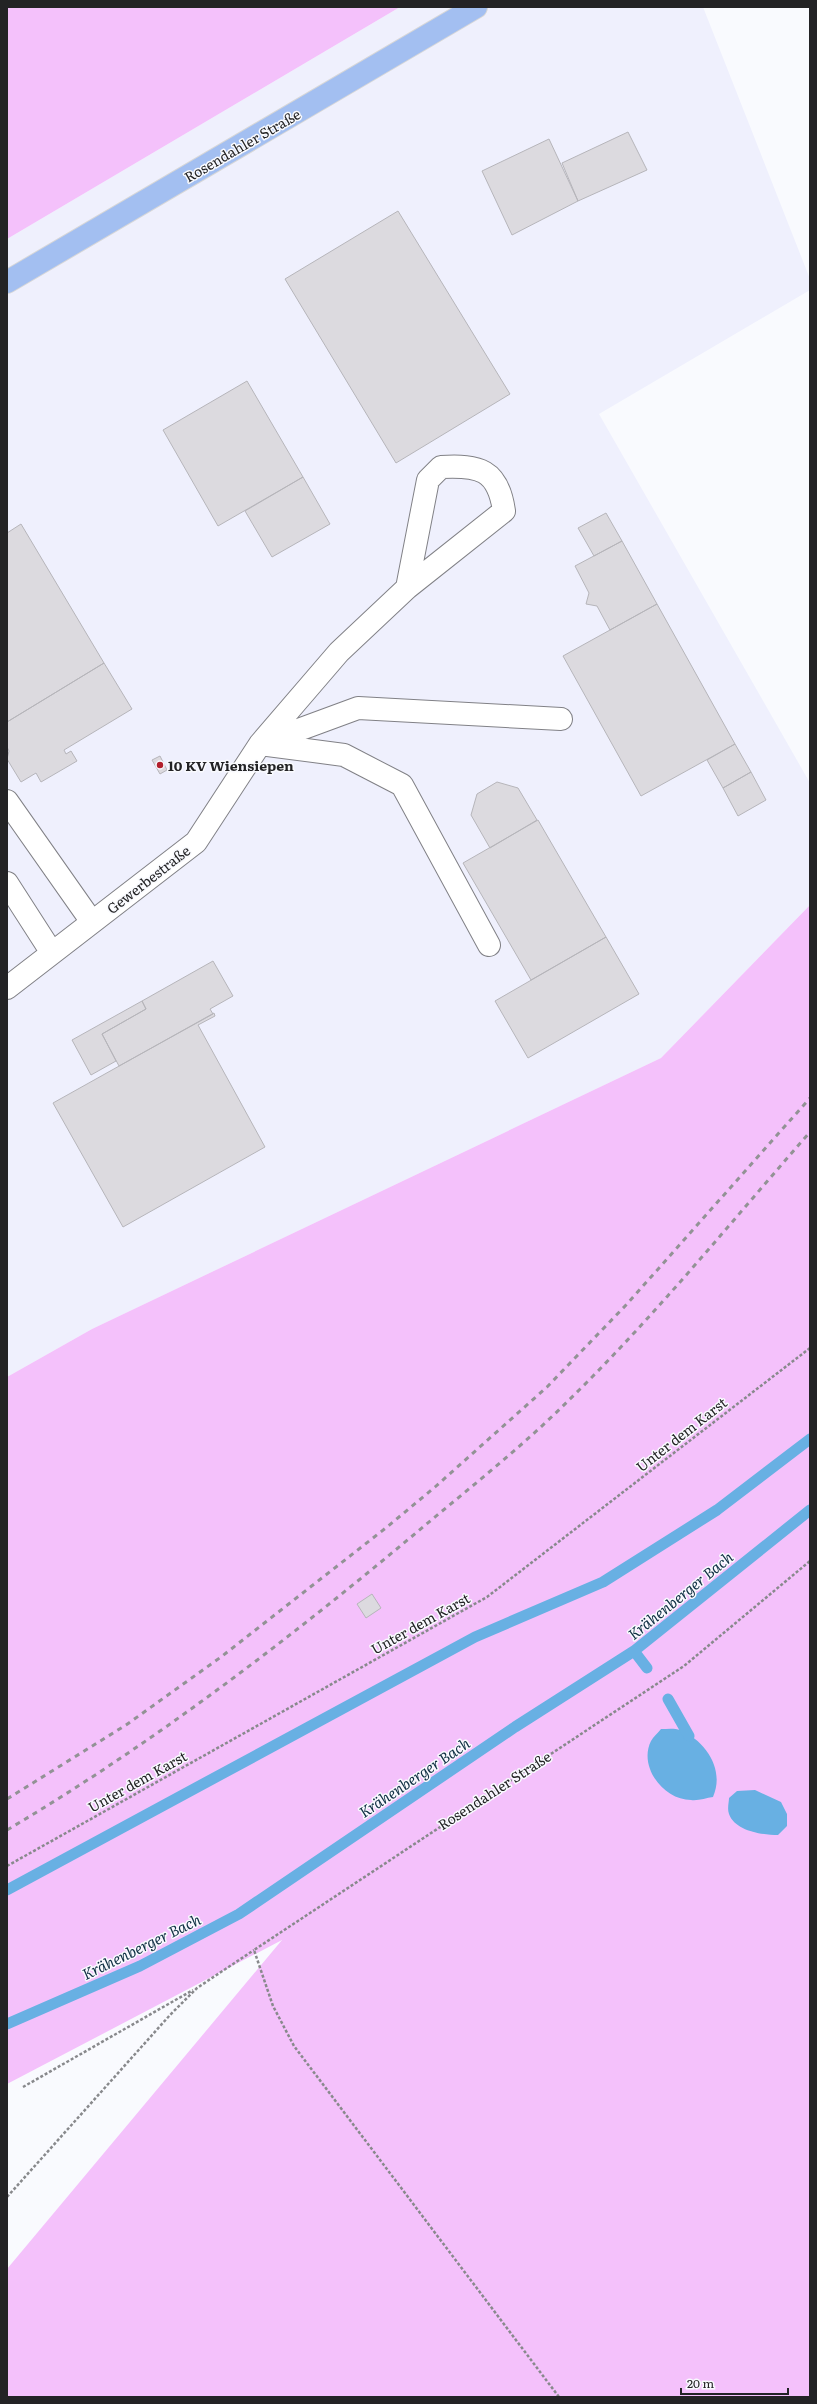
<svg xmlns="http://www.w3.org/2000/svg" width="817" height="2404" viewBox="0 0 817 2404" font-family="Literata,serif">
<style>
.built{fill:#eff0fd}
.green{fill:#f4c1fb}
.water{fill:#68b0e3}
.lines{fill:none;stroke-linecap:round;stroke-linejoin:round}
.stream{stroke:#68b0e3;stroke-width:11}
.building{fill:#dcdadf;stroke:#b6b5ba}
.minor-casing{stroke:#818186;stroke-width:24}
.major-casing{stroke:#d7d7d8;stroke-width:24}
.path{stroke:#88898c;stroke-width:2.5;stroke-dasharray:3 2;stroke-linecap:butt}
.minor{stroke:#fff;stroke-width:22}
.major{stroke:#a3bff1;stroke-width:22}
.rail{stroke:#929295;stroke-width:3;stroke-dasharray:5 5;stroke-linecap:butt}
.poi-dot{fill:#b11f2c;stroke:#f9fafe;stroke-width:1.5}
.labels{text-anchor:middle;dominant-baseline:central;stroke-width:3;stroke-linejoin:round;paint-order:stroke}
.street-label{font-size:14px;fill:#232325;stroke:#f9fafe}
.poi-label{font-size:14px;font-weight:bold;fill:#232325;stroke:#f9fafe;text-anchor:start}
.water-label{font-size:15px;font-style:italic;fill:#0f2e43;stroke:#f9fafe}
</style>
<rect width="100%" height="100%" fill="#f9fafe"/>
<!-- built -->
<path class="built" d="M400,7H703L810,279V290L599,414L810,783V905L661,1058L92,1329L7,1377V239Z"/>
<!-- green -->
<path class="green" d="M7,7H400L7,239Z
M810,905V2397H7V2269L282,1940L7,2084V1377L92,1329L661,1058Z"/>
<!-- water -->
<path class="water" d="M661,1729C667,1729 675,1728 680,1730C706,1741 725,1770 713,1797C706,1798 698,1801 691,1800C664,1800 638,1767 651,1741C653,1737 658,1733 661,1729Z
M755,1790L781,1802L787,1814V1826L778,1835C762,1835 735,1831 729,1814C727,1809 729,1802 729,1798L737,1791Z"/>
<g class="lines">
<!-- stream -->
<path class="stream" d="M634,1651L647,1668
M668,1699L689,1736
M7,1890L475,1637L603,1582L717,1510L810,1439
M7,2024L140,1966L239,1914L515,1727L634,1651L810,1510"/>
</g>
<!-- building -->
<path class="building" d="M628,132L647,170L578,201L562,163Z
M549,139L578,201L512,235L482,171Z
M398,211L510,394L396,463L285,279Z
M247,381L303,477L218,526L163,430Z
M303,477L330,524L272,557L245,511Z
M606,513L622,541L594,556L578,528Z
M21,524L104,663L7,722V533Z
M622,541L657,604L610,630L597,606L586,604L589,593L575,566Z
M657,604L735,744L641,796L563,656Z
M104,663L132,709L64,750L66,754L71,751L77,761L41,782L36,773L21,782L7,759L9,751L7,747V722Z
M735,744L751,772L723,788L707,760Z
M160,756L167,770L160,774L152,760Z
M751,772L766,800L738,816L723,788Z
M497,782L518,788L537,820L490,848L471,815L477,794Z
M538,820L606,937L531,980L463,863Z
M606,937L639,994L528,1058L495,1001Z
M213,961L233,996L210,1009L213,1014L119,1066L102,1034L146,1009L142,1001Z
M142,1001L146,1009L102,1034L116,1061L91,1075L72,1040Z
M214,1013L215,1016L198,1025L265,1147L123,1227L53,1103Z
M372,1594L381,1608L366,1618L357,1604Z"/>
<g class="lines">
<defs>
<path id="minor" d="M263,743L358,708L561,719
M260,744L344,755L402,785L489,945
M7,801L92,922
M7,883L52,953
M7,988L196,842L260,744L339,652L407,588L504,511C498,469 479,465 441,467L428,480L407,588"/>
<path id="major" d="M7,282L476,7"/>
</defs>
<!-- minor casing -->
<use href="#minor" class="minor-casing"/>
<!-- major casing -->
<use href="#major" class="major-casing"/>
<!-- path -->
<path class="path" d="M7,1866L487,1597L810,1348
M23,2087L193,1990
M7,2197L170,2015L197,1988L254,1950
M559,2397L294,2046L273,2006L254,1950L684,1666L810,1561"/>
<!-- minor -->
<use href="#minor" class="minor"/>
<!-- major -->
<use href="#major" class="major"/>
<!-- rail -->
<path class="rail" d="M7,1799L126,1725L221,1657L387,1527L435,1487L547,1387L627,1304L810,1098
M7,1830C154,1743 292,1637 423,1527C472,1486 524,1445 569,1400C655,1316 731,1222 810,1132"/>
</g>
<!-- markers -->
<circle class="poi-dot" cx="160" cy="765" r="4"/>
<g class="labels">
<!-- street labels -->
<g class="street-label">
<text transform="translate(242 145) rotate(-30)">Rosendahler Straße</text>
<text transform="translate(148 879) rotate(-38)">Gewerbestraße</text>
<text transform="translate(681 1434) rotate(-38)">Unter dem Karst</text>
<text transform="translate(420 1623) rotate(-29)">Unter dem Karst</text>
<text transform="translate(137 1781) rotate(-29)">Unter dem Karst</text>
<text transform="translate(494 1790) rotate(-33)">Rosendahler Straße</text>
</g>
<!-- poi labels -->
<g class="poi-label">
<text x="168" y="765">10 KV Wiensiepen</text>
</g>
<!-- water labels -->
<g class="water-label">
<text transform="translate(680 1595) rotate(-39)">Krähenberger Bach</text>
<text transform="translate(414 1777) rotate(-34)">Krähenberger Bach</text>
<text transform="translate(141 1946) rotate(-26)">Krähenberger Bach</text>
</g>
</g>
<!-- border -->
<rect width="817" height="2404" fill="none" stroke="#232325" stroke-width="16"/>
<!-- scale -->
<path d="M681 2388v6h107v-6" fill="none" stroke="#232325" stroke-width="2"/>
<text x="687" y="2388" font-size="12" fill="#232325" stroke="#f9fafe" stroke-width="3" paint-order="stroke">20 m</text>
</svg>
